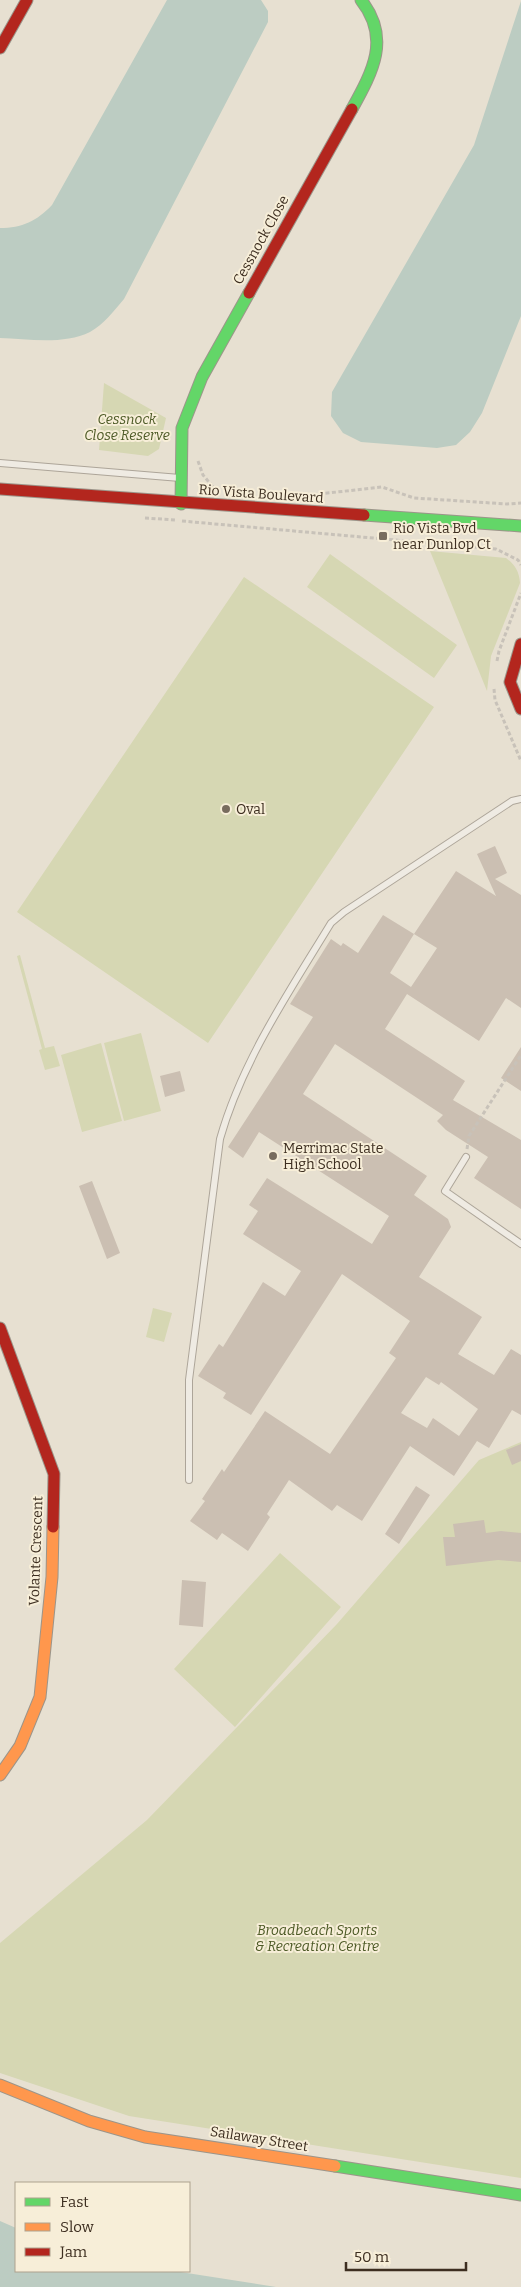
<svg xmlns="http://www.w3.org/2000/svg" width="521" height="2287" viewBox="0 0 521 2287" font-family="Bitter,serif">
<style>
.green{fill:#d6d7b3}
.water{fill:#bcccc2}
.building{fill:#cbbfb2;fill-rule:evenodd}
.lines{fill:none;stroke-linecap:round;stroke-linejoin:round}
.lane-casing{stroke:#ada599;stroke-width:8}
.fast-casing{stroke:#9c958a;stroke-width:13}
.slow-casing{stroke:#9c958a;stroke-width:13}
.jam-casing{stroke:#9c958a;stroke-width:13}
.path{stroke:#c8c2b9;stroke-width:3;stroke-dasharray:4 2.5;stroke-linecap:butt}
.lane{stroke:#efebe3;stroke-width:6}
.fast{stroke:#63d668;stroke-width:11}
.slow{stroke:#ff974d;stroke-width:11}
.jam{stroke:#b3261e;stroke-width:11}
.poi-dot{fill:#786c5e;stroke:#f7eed8;stroke-width:2}
.labels{text-anchor:middle;dominant-baseline:central;stroke-width:4;stroke-linejoin:round;paint-order:stroke}
.street-label{font-size:14px;fill:#3d2e20;stroke:#f7eed8}
.park-label{font-size:14px;font-style:italic;fill:#4d5a26;stroke:#f7eed8}
.poi-label{font-size:14px;fill:#3d2e20;stroke:#f7eed8;text-anchor:start}
</style>
<rect width="100%" height="100%" fill="#e7e0d1"/>
<!-- green -->
<path class="green" d="M104,383L166,418L159,449L148,456L99,450Z
M430,551L506,558C515,565 519,571 520,583L491,656L487,691Z
M330,554L457,645L434,678L307,587Z
M244,577L434,707L208,1043L17,912Z
M20,955L45,1048L54,1046L60,1066L45,1070L39,1050L42,1049L17,956Z
M141,1033L161,1111L124,1121L104,1043Z
M101,1043L122,1121L82,1132L61,1055Z
M153,1308L172,1313L164,1342L146,1337Z
M521,1442V2178L129,2116L0,2073V1943L147,1820L337,1624L479,1460Z
M280,1553L341,1607L235,1727L174,1669Z"/>
<!-- water -->
<path class="water" d="M167,0H261L268,11V22L124,299C114,311 104,324 90,332C64,345 28,339 0,338V228C22,228 37,221 52,205Z
M521,1V316L482,413L470,432L456,445L437,448L361,442L343,433L331,416L332,392L474,145Z
M0,2221L16,2228V2271H174L276,2287H0Z"/>
<!-- building -->
<path class="building" d="M495,846L507,873L495,879L521,895V1008L506,998L479,1041L407,994L385,1029L465,1081L453,1100L521,1140V1209L474,1178L488,1157L446,1130L437,1121L443,1115L335,1044L303,1094L427,1176L414,1195L448,1219L451,1227L419,1277L482,1317L458,1354L494,1375L511,1349L521,1355V1415L512,1410L489,1448L477,1441L454,1476L410,1446L362,1521L337,1505L332,1511L289,1480L267,1514L270,1517L248,1551L222,1533L217,1540L190,1521L205,1501L202,1499L222,1469L224,1472L265,1411L330,1454L396,1358L389,1353L410,1321L342,1274L251,1415L223,1398L226,1393L198,1376L219,1344L223,1347L263,1282L285,1296L301,1271L243,1234L258,1211L249,1205L267,1178L372,1244L389,1216L259,1132L243,1158L228,1147L313,1017L290,1004L331,939L341,946L343,943L358,953L383,915L414,934L456,871L496,896L477,854ZM414,934L437,948L411,987L390,973ZM426,1377L439,1385L441,1382L478,1409L459,1436L433,1418L427,1428L401,1413Z
M521,1047V1091L501,1078Z
M180,1071L185,1091L165,1097L160,1076Z
M92,1181L120,1253L107,1259L79,1186Z
M521,1444V1461L512,1465L506,1450Z
M416,1486L430,1495L399,1544L385,1534Z
M484,1520L486,1533L501,1531L521,1533V1562L498,1560L446,1566L443,1537H455L453,1524Z
M182,1580L206,1582L203,1627L179,1625Z"/>
<g class="lines">
<defs>
<path id="lane" d="M0,463L180,478
M466,1157L445,1191L521,1244
M189,1480V1380L220,1139C242,1061 289,992 331,923L344,912L512,801L521,799"/>
<path id="fast" d="M352,109C373,71 391,38 361,0
M181,504L182,428L202,377L249,293
M364,515L521,526
M335,2166L521,2195"/>
<path id="slow" d="M0,1775L20,1746L40,1697L52,1577L53,1527
M0,2085L89,2121L145,2137L335,2166"/>
<path id="jam" d="M0,48L27,0
M249,293L352,109
M0,489L364,515
M521,644L510,682L521,709
M0,1328L54,1474L53,1527"/>
</defs>
<!-- lane casing -->
<use href="#lane" class="lane-casing"/>
<!-- fast casing -->
<use href="#fast" class="fast-casing"/>
<!-- slow casing -->
<use href="#slow" class="slow-casing"/>
<!-- jam casing -->
<use href="#jam" class="jam-casing"/>
<!-- path -->
<path class="path" d="M198,461L203,475L213,487
M319,494L382,487L414,498L507,504L521,503
M145,518L176,520
M182,521L496,549L518,560L521,565
M497,661L499,651L521,593
M494,689L495,700L521,761
M467,1149L469,1136L521,1055"/>
<!-- lane -->
<use href="#lane" class="lane"/>
<!-- fast -->
<use href="#fast" class="fast"/>
<!-- slow -->
<use href="#slow" class="slow"/>
<!-- jam -->
<use href="#jam" class="jam"/>
</g>
<!-- markers -->
<g class="poi-dot">
<rect x="378" y="531" width="10" height="10" rx="2.5"/>
<circle cx="226" cy="809" r="5"/>
<circle cx="273" cy="1156" r="5"/>
</g>
<g class="labels">
<!-- street labels -->
<g class="street-label">
<text transform="translate(261 240) rotate(-61)">Cessnock Close</text>
<text transform="translate(261 494) rotate(4)">Rio Vista Boulevard</text>
<text transform="translate(36 1551) rotate(-88)">Volante Crescent</text>
<text transform="translate(259 2139) rotate(9)">Sailaway Street</text>
</g>
<!-- park labels -->
<g class="park-label">
<text x="127" y="419">Cessnock<tspan x="127" dy="16">Close Reserve</tspan></text>
<text x="317" y="1930">Broadbeach Sports<tspan x="317" dy="16">&amp; Recreation Centre</tspan></text>
</g>
<!-- poi labels -->
<g class="poi-label">
<text x="393" y="528">Rio Vista Bvd<tspan x="393" dy="16">near Dunlop Ct</tspan></text>
<text x="236" y="809">Oval</text>
<text x="283" y="1148">Merrimac State<tspan x="283" dy="16">High School</tspan></text>
</g>
</g>
<!-- legend -->
<rect x="15" y="2182" width="175" height="90" fill="#f7eed8" stroke="#ada18e"/>
<rect x="25" y="2198" width="25" height="8" fill="#63d668" stroke="#ada18e"/>
<text x="60" y="2207" font-size="15" fill="#3d2e20">Fast</text>
<rect x="25" y="2223" width="25" height="8" fill="#ff974d" stroke="#ada18e"/>
<text x="60" y="2232" font-size="15" fill="#3d2e20">Slow</text>
<rect x="25" y="2248" width="25" height="8" fill="#b3261e" stroke="#ada18e"/>
<text x="60" y="2257" font-size="15" fill="#3d2e20">Jam</text>
<!-- scale -->
<path d="M346 2262v8h120v-8" fill="none" stroke="#3d2e20" stroke-width="2.5"/>
<text x="354" y="2262" font-size="15" fill="#3d2e20" stroke="#f7eed8" stroke-width="4" paint-order="stroke">50 m</text>
</svg>
